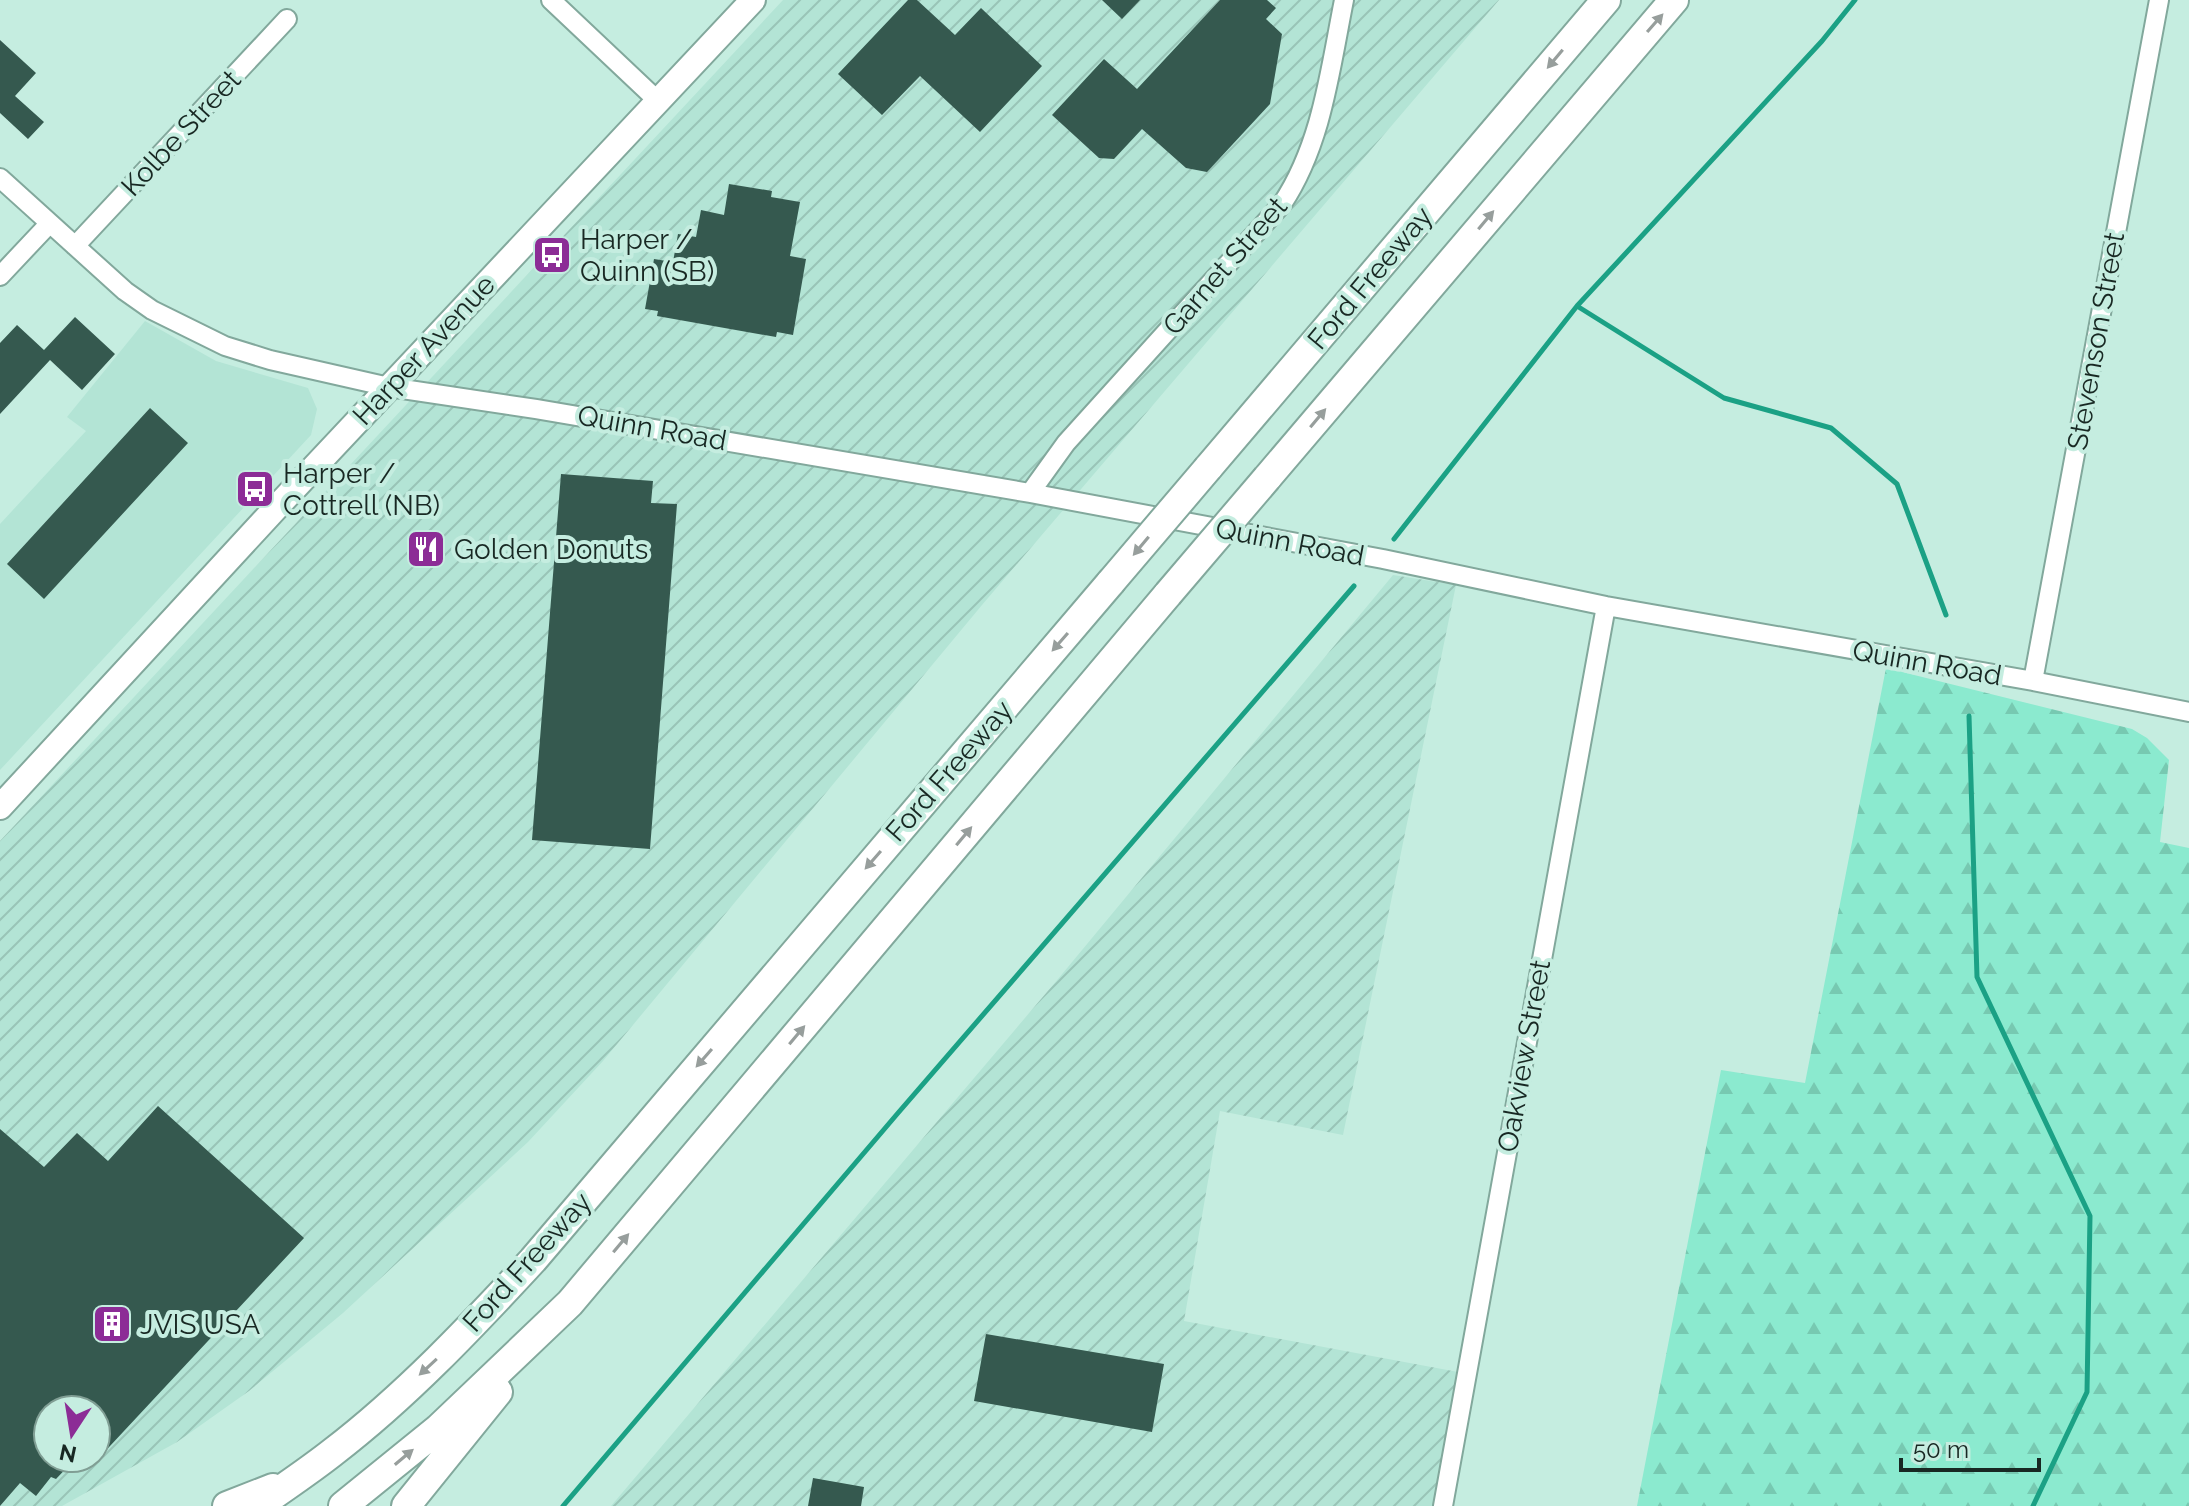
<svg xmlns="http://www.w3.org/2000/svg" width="2189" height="1506" viewBox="0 0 2189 1506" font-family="Raleway,sans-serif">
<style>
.built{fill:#b3e4d5}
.industrial{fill:url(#industrial-furrows);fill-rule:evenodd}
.forest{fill:url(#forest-firs)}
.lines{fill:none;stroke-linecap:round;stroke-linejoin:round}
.stream{stroke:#1ba185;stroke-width:5}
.building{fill:#35594f}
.minor-casing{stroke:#82a89c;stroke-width:22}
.major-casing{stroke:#82a89c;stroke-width:28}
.highway-casing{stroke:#82a89c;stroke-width:32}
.minor{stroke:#fff;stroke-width:18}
.major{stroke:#fff;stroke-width:24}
.highway{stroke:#fff;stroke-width:28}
.highway-bridge-casing{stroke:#82a89c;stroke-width:32;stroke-linecap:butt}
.highway-bridge{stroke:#fff;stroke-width:28}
.oneway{fill:#979e9c}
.labels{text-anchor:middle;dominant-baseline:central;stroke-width:8;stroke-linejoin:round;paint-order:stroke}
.street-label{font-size:28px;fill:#182823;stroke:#c5ede0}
.poi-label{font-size:28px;fill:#182823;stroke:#c5ede0;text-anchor:start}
</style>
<defs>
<pattern id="industrial-furrows" width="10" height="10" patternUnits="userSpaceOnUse" patternTransform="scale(2)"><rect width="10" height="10" fill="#b3e4d5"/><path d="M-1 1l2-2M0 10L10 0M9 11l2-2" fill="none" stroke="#99c4b7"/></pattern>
<pattern id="forest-firs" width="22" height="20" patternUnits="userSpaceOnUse" patternTransform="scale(2)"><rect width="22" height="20" fill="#8beacf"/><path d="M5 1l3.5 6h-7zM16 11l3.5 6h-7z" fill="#77c9b1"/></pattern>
</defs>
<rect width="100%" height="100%" fill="#c5ede0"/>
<!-- built -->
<path class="built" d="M145,321L216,361L308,388L317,409L311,435L0,770V524L86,431L67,417Z"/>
<!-- industrial -->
<path class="industrial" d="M783,0H1499L982,605L603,1061L528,1142L343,1313L249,1391L177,1442L62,1506H0V841ZM48,1410H96V1458H48Z
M1393,575L1456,585L1343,1135L1220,1111L1184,1321L1458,1372L1434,1506H611L1058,979Z"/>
<!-- forest -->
<path class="forest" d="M1886,668L2132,729L2147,738L2169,760L2160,842L2189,848V1506H1637L1721,1070L1805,1083Z"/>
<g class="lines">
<!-- stream -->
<path class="stream" d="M1577,306L1724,398L1831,428L1897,484L1946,615
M1394,539L1577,306L1822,41L1855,0
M1969,716L1977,977L2090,1216L2087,1392L2033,1506
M563,1506L898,1113L1354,586"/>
</g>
<!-- building -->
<path class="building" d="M908,0H917L955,35L981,8L1042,66L980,132L920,76L882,115L838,74Z
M1102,0H1140L1122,19Z
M1220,0H1267L1276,8L1266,19L1282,34L1270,104L1207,172L1186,168L1142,129L1114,159L1099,158L1052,115L1104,59L1137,89Z
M0,40L36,73L15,96L44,122L28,139L0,113Z
M729,184L772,191L771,197L800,202L790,256L806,259L793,335L777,332L776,337L657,316L658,311L645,309L654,259L673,262L678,234L696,237L701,210L724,215Z
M75,317L115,354L82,390L50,360L0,414V343L17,325L44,350Z
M150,408L188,443L44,599L7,564Z
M561,474L653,481L651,503L677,504L650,849L532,840Z
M158,1106L304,1238L96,1461V1410H48V1458H76L56,1479L51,1477L36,1496L20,1483L0,1506V1129L44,1167L77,1133L108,1161Z
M986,1334L1164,1364L1152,1432L974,1401Z
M813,1478L864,1487L861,1506H808Z"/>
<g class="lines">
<defs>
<path id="minor" d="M551,0L658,101
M0,178L125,291L152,310L225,346L270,360L389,387L536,409L1030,493L1383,559L1606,606L2033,681L2189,712
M75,246L287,19
M0,276L49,224
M1030,493L1066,443L1282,204C1322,144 1330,70 1344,0
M2033,681L2159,0
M1443,1506L1606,606"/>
<path id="major" d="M0,807L274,510L753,0"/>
<path id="highway" d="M1208,468L1606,0
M1267,478L1674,0
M227,1506L273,1488
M258,1506C283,1488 309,1471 333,1452C406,1396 471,1327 533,1260L1111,582
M343,1506L438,1429L570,1303L1168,594
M406,1506L498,1392"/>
</defs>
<!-- minor casing -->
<use href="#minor" class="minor-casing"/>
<!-- major casing -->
<use href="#major" class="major-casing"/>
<!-- highway casing -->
<use href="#highway" class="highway-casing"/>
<!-- minor -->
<use href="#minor" class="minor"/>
<!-- major -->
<use href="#major" class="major"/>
<!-- highway -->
<use href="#highway" class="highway"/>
<defs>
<path id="highway-bridge" d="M1111,582L1208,468
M1168,594L1267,478"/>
</defs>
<!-- highway-bridge casing -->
<use href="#highway-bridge" class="highway-bridge-casing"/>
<!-- highway-bridge -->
<use href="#highway-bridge" class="highway-bridge"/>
</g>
<!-- one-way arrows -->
<defs><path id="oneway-solid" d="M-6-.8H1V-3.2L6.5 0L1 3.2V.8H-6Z" transform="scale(2)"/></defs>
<g class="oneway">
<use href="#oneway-solid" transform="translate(1655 23) rotate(-49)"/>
<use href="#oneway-solid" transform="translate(1555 59) rotate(130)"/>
<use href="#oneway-solid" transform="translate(1486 220) rotate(-50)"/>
<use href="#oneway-solid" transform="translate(1318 418) rotate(-50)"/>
<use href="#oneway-solid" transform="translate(1141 546) rotate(130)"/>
<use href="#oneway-solid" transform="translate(1060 642) rotate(131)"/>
<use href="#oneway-solid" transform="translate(964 836) rotate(-50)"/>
<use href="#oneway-solid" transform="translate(873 860) rotate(131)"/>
<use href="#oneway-solid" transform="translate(797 1035) rotate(-50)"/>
<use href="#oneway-solid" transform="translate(704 1058) rotate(131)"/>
<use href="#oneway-solid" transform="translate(621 1243) rotate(-50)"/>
<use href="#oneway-solid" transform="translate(428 1367) rotate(137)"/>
<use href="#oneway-solid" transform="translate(404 1457) rotate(-40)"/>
</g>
<!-- icons -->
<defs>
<symbol id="bus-square" viewBox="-11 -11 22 22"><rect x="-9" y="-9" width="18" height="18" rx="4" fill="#8c2c96" stroke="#c5ede0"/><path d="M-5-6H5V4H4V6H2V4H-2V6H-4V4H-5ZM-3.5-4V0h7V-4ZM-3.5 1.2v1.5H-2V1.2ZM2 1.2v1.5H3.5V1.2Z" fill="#fff"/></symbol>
<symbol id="restaurant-square" viewBox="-11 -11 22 22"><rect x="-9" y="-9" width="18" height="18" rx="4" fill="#8c2c96" stroke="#c5ede0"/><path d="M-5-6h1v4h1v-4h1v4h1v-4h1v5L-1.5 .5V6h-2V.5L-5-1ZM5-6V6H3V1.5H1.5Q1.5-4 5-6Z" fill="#fff"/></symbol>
<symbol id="building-square" viewBox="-11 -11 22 22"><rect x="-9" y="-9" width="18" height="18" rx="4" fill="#8c2c96" stroke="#c5ede0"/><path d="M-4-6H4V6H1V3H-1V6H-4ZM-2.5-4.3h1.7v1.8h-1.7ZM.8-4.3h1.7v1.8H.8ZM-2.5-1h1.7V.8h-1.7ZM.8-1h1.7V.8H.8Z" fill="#fff"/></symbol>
</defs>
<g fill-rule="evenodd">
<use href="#bus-square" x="530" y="233" width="44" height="44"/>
<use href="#bus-square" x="233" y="467" width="44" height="44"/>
<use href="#restaurant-square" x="404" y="527" width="44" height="44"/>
<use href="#building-square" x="90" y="1302" width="44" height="44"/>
</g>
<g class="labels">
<!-- street labels -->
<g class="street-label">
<text transform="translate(181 133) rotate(-47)">Kolbe Street</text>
<text transform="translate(1225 266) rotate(-49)">Garnet Street</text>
<text transform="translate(1370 278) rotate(-50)">Ford Freeway</text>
<text transform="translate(2096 341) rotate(-80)">Stevenson Street</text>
<text transform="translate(424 350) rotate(-47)">Harper Avenue</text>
<text transform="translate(652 428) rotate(10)">Quinn Road</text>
<text transform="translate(1290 542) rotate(11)">Quinn Road</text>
<text transform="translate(1927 663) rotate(10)">Quinn Road</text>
<text transform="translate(949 771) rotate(-49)">Ford Freeway</text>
<text transform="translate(1524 1056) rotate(-80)">Oakview Street</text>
<text transform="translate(527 1262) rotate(-48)">Ford Freeway</text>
</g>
<!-- poi labels -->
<g class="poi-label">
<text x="580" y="239">Harper /<tspan x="580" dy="32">Quinn (SB)</tspan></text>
<text x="283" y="473">Harper /<tspan x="283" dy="32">Cottrell (NB)</tspan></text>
<text x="454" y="549">Golden Donuts</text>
<text x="140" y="1324">JVIS USA</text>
</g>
</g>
<!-- north arrow -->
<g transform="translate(72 1434) rotate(192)"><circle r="38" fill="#c5ede0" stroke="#809e94" stroke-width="2"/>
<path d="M0-6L14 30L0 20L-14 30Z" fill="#8c2c96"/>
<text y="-12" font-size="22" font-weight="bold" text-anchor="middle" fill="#182823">N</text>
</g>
<!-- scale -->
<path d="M1901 1458v12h138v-12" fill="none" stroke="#182823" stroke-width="4"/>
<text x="1913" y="1458" font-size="24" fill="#182823" stroke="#c5ede0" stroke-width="6" paint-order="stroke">50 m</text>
</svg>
